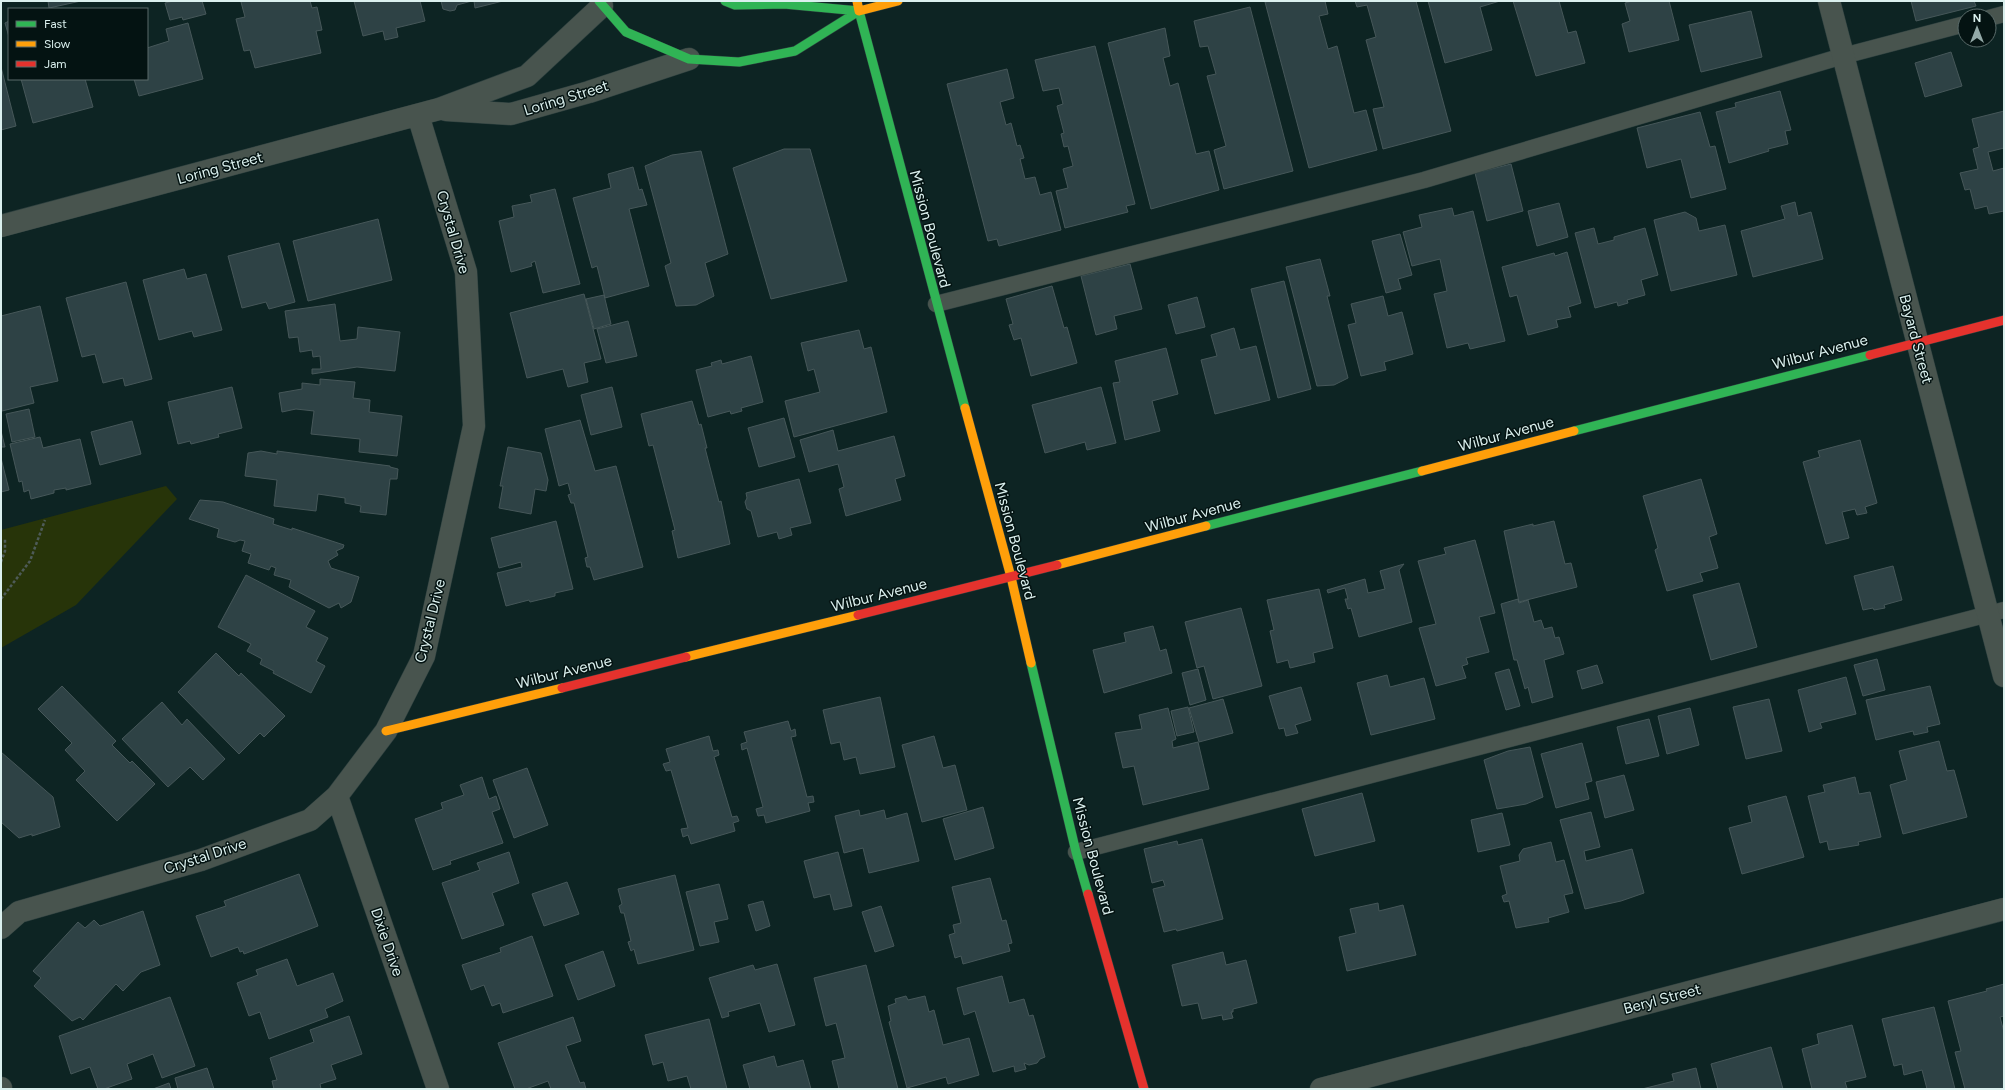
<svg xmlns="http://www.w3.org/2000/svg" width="2005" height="1090" viewBox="0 0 2005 1090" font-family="Figtree,sans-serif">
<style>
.green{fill:#273409}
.building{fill:#2e4245;stroke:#465759}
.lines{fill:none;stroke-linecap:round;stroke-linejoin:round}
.lane-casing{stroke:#2c3f3e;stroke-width:17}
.street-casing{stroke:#2c3f3e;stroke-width:23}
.fast-casing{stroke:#2c3f3e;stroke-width:10}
.slow-casing{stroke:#2c3f3e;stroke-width:10}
.jam-casing{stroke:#2c3f3e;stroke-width:10}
.path{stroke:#4e5b58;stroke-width:2.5;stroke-dasharray:3 2;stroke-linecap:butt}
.lane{stroke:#48544e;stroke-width:16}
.street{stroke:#48544e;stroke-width:22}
.fast{stroke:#30b455;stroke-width:9}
.slow{stroke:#ff9f0a;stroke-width:9}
.jam{stroke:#e5322d;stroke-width:9}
.labels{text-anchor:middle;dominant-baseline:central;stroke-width:3;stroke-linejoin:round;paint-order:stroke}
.street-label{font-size:15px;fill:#dbf0ee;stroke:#041312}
</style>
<rect width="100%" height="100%" fill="#0d2423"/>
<!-- green -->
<path class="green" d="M166,486L177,499L76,605L1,648V530Z"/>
<!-- building -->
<path class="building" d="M48,1H81L49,8Z
M173,1H202L206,14L183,20L182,17L170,20L165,3Z
M244,1H310L312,8L317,7L322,30L316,31L321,53L255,68L250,50L244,51L236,19L245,17L241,2Z
M354,1H420L425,21L396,28L398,37L385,40L383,31L363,36Z
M441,1H472L457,5L455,10L450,11L443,9Z
M474,1H503L475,8Z
M1270,1H1325L1328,14L1319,16L1328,49L1337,46L1354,113L1366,110L1377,150L1309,168L1265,2Z
M1355,1H1416L1451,131L1383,149L1373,109L1384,107L1366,40L1376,37L1367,5L1357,7Z
M1428,1H1500L1480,7L1492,50L1445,63Z
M1513,1H1559L1568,33L1576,31L1585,63L1536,76Z
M1632,1H1669L1679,40L1629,52L1622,24L1630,21L1625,3Z
M1911,1H1974L1976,6L1916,21Z
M1250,7L1293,171L1224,189L1214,150L1226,146L1207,76L1216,74L1208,46L1200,47L1194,21Z
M1751,11L1762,57L1701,72L1689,25Z
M9,21V37L5,23Z
M188,23L203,79L139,96L134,79H147V48L169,41L166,29Z
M1165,28L1170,56L1163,58L1170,86L1178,83L1196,154L1209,151L1219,190L1151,209L1108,43Z
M1095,46L1135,204L1126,206L1128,212L1065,228L1056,191L1068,188L1063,169L1073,166L1068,146L1064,147L1061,134L1064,133L1057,106L1063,104L1059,88L1043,91L1035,60Z
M1951,52L1962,86L1925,97L1915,63Z
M1,67L16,126L1,130Z
M1007,69L1014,98L1000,102L1006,125L1011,123L1017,146L1020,145L1024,158L1020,159L1025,179L1035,177L1040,195L1051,192L1061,230L999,246L997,239L988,241L947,84Z
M21,79H85L93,107L33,123Z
M1780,91L1791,130L1785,131L1788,144L1768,149L1769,151L1729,163L1716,112L1736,107L1735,103Z
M2004,111V148L1988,152L1993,171L2004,168V211L1989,214L1987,206L1975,209L1970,189L1965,190L1960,173L1978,169L1973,149L1979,147L1972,119Z
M1700,112L1710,147L1715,146L1726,189L1691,198L1681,159L1647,168L1637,128Z
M784,149H810L847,281L771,299L733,168Z
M701,151L728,254L705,263L714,296L696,305L676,306L665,266L671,263L645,166L672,155Z
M1511,164L1523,211L1487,221L1475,173Z
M633,167L639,190L642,189L647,205L629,209L649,286L605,298L597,266L592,268L573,198L611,188L608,174Z
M555,189L580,284L543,293L535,261L531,263L532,266L511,272L499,221L514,217L512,206L532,202L530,195Z
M1795,202L1798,216L1811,212L1823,259L1753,277L1741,231L1785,219L1781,206Z
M1559,203L1568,237L1537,246L1528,211Z
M1452,208L1454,216L1473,211L1505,341L1470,349L1468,343L1447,348L1434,294L1447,291L1440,259L1412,266L1403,232L1422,227L1419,215Z
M1685,212L1696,218L1699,231L1725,225L1737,275L1671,291L1654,220Z
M378,219L392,280L308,301L293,241Z
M1594,228L1598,244L1614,240V237L1645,228L1658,275L1641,280L1645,295L1627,300L1628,303L1618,306L1617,302L1595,308L1575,233Z
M1400,234L1412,275L1398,279L1401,289L1386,293L1372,241Z
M279,243L295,302L269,309L266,302L242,308L228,256Z
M1567,252L1581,303L1568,307L1571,317L1556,320L1558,327L1528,335L1517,295L1510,297L1502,267L1554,253L1555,256Z
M1320,259L1330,296H1327L1348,378L1334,385L1317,386L1286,267Z
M1130,264L1142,309L1114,316L1117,329L1096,335L1081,276Z
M184,269L187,279L206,274L222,330L194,337L192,331L159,340L143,280Z
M1284,281L1311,389L1278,398L1251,289Z
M126,282L152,379L125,386L123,378L103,383L95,354L82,357L66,298Z
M1052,286L1064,328L1067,327L1077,363L1031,376L1021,338L1014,340L1009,325L1013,324L1006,299Z
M584,294L601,359L584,363L588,382L568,387L563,369L527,378L510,313Z
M604,295L611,324L594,329L586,299Z
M1383,296L1388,316L1402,312L1413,354L1384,362L1386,370L1361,376L1348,325L1356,323L1351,304Z
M1197,297L1205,327L1176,334L1168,305Z
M335,304L340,341L357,339L358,327L400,332L395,371L357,367L312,374V369H321L320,356L313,357L312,350L300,352L298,337L289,338L285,311Z
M40,306L58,381L30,387L34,403L2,411L1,316Z
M628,321L637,356L606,363L597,329Z
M1234,328L1240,350L1256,346L1270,400L1215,414L1201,360L1217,356L1211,335Z
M859,330L864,349L871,347L887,412L794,437L785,401L820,392L814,369L808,371L801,343Z
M1166,348L1178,394L1152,401L1160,431L1125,440L1113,383L1120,382L1115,361Z
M751,356L763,402L741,408L742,411L731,414L730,411L708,417L696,370L712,366L711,363L721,360L722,364Z
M320,379L355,382L353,398L370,400L369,412L402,416L397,456L359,452L360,439L311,434L314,411L296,409L282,412L279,393L302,389V383L320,385Z
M232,387L242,428L218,434L219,437L191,444L190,441L178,444L168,402Z
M612,387L622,427L591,435L581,395Z
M1101,387L1116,443L1087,450L1085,442L1045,453L1032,405Z
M692,401L699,425L701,424L707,448H705L719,502L721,501L730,544L678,558L672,531L675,530L653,445L649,446L641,414Z
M29,409L35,437L12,442L6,414Z
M784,418L795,457L759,467L748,428Z
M580,420L595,471L616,466L643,567L594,580L590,567H587L585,558L588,557L574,503H571L568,495L571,494L568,483L559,486L545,429Z
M132,421L141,454L100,465L91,432Z
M833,430L838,451L894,436L905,476L895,479L901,500L846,516L839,489L844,487L838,464L809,472L800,440Z
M1,431L5,447H1Z
M40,437L43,448L80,439L91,484L66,490V488L54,490V493L31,499L29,490L24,492L22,481L19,482L10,444Z
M1860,440L1877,503L1865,507L1867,513L1857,515L1855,509L1842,512L1849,538L1826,544L1803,462L1820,457L1818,451Z
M508,447L541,453L548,480L546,491L535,489L531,514L499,508L503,486H500Z
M261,451L277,454V451L390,466V467L398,469L397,479H390L386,515L360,512L361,506L345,503V498L318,494L316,511L274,506L277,480L245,476L248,453Z
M1,458L9,490L1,492Z
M799,479L811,523L790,528L792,535L779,539L777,532L758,537L751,511L747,509L745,502L747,498L746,493Z
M1701,479L1717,534L1709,537L1718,568L1700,573L1703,581L1667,591L1655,550L1658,548L1643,496Z
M200,500L223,502L274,519L273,524L292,530V528L344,545L343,548L336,551L338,555L328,561L331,568L359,577L351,602L341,608L339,603L329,608L289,587L291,580L274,575L276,568L271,566L269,570L248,563L251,554L242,551L245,541L240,540L235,542L217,537L219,529L189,519Z
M556,521L573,589L555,593V596L530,602L529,600L506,606L497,573L522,567L521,562L499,568L491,538Z
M1554,521L1565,564L1571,563L1577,587L1519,602L1504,531L1533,524V526Z
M1475,540L1495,613L1479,617L1489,652L1466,658L1468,664L1462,666L1466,678L1436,686L1419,628L1436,624L1418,561L1446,554L1444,548Z
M1404,564L1399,570L1412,622L1359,637L1351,608L1348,609L1345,599H1348L1345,588L1328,593L1327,590L1365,579L1368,593L1385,589L1380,571Z
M1893,566L1902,600L1884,605L1885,608L1874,610L1873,608L1863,610L1854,576Z
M246,575L315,611L306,627L328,638L316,661L325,666L311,693L273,673L274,671L260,664L262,659L247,651L251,644L218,627Z
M1739,583L1757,647L1711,660L1693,595Z
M1319,589L1333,648L1313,653L1315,662L1290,668L1288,660L1277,663L1270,631L1274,630L1267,600Z
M1518,599L1519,603L1528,600L1534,622L1541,620L1544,629L1552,627L1555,638L1559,637L1564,654L1544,660L1553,697L1532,703L1528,687L1525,689L1517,660H1514L1501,604Z
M1241,608L1262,686L1213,699L1204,666L1197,668L1185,622Z
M1153,626L1160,651L1166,649L1172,673L1104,693L1093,650L1126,642L1124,633Z
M216,653L239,676L241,673L285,716L264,737L260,733L239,754L178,692Z
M1877,659L1885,690L1863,696L1854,665Z
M1597,665L1603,683L1582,689L1577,671Z
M1198,669L1206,700L1190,705L1182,673Z
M1509,669L1520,706L1506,710L1495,673Z
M1387,675L1390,687L1424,678L1435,719L1371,735L1357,683Z
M1846,677L1856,714L1820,723L1822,728L1809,732L1798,690Z
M62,686L116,741L112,745L130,763L132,761L155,784L117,821L76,780L85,771L65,750L72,743L38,709Z
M1930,686L1940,724L1927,727L1928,732L1914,735L1913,731L1876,740L1866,700Z
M1301,687L1311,720L1295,725L1298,733L1286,736L1284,728L1279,729L1269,696Z
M880,697L895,767L860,774L856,757L844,760L840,742L831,744L823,710Z
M1223,699L1233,733L1199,742L1189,708Z
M1769,699L1782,751L1746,759L1733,707Z
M162,702L182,725L187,719L225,759L203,780L190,767L168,787L122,739Z
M1188,707L1194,732L1177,736L1171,711Z
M1168,708L1176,739L1172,741L1173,748L1198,742L1209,789L1143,805L1134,766L1123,768L1115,733L1142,729L1139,715Z
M1690,708L1699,745L1667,754L1658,716Z
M1649,719L1659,756L1626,764L1617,727Z
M788,721L791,731L795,729L796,736L791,737L807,797L813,796L814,802L808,803L810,811L766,823L764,815L758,816L756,809L763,807L747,748L742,750L741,744L747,742L744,732Z
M709,736L713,751L718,750L719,755L714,757L732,817L737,816L739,821L733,823L735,831L691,844L688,835L683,837L681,829L688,828L671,770L666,771L663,764L670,762L666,749Z
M934,736L943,768L955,765L967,810L922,822L902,745Z
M1939,741L1947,771L1954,770L1967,817L1903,834L1890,785L1907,780L1899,751Z
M1582,743L1592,781L1585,783L1589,799L1556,808L1541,754Z
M1530,747L1543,797L1526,804L1497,809L1484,760L1508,751Z
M1,752L53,797L60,827L32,836V834L19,838L1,822Z
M527,768L548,825L514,838L493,780Z
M1624,775L1634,810L1605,818L1596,782Z
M482,777L489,799L496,796L500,809L492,812L503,843L450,861L451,864L433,870L415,819L443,809L441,803L464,795L460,785Z
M1855,777L1859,794L1870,792L1881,837L1858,842L1859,845L1829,850L1827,841L1820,843L1808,796L1825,792L1823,785Z
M1362,793L1375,841L1315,856L1302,809Z
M1786,796L1804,857L1742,874L1729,828L1752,822L1748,806Z
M983,807L994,848L955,860L943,819Z
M859,810L860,816L884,810L886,819L907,813L919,861L869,873L863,848L844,853L835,816Z
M1591,812L1600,847L1584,851L1586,861L1632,849L1644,893L1621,901L1585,909L1560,820Z
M1502,813L1510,845L1478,852L1471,820Z
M1202,839L1223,919L1177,931L1176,929L1164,932L1153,889L1165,886L1163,880L1152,883L1144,849L1177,841L1178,845Z
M1551,842L1556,862L1564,860L1573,893L1564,895L1569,912L1548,918L1549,922L1516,928L1509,901L1504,902L1502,896L1507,894L1500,866L1520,861L1519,855L1523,849Z
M509,852L519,883L492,893L504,925L462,939L442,883L480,870L477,863Z
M838,852L852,906L834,910L830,894L814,898L804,861Z
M299,874L318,926L244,954L243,951L240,952L238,947L211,957L196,916L226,906L224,901Z
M675,875L694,950L638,964L634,949L631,951L628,942L631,941L624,913H621L619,906L622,904L618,889Z
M990,878L1002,921L1006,920L1012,943L1008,944L1010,951L963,964L961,956L955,958L949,935L955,933L953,925L961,923L952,887Z
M567,882L579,914L544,926L532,894Z
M719,884L728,919L714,922L719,942L700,946L686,892Z
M763,901L770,926L756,931L748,905Z
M1378,903L1379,911L1403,905L1416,955L1347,971L1339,937L1356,933L1350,909Z
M881,906L894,946L875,952L862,912Z
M143,911L160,965L141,972L123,991L116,984L83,1020L80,1017L72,1021L34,986L41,978L33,971L78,922L85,928L94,920L100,926Z
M532,936L553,996L503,1013L500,1003L492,1006L484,985L471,990L462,965L501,952L500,948Z
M603,951L615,986L578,1000L565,965Z
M1223,952L1226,965L1246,960L1257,1003L1233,1009V1012H1231L1233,1018L1223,1020L1222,1015L1202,1019L1198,1003L1182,1006L1172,965Z
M287,959L297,986L333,973L343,1001L325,1009L328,1017L269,1039L260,1012L249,1016L237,983L258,975L256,970Z
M777,964L795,1025L769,1032L760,1003L728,1012L729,1016L722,1018L709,978L753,965L755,970Z
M866,965L898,1089H839L832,1061L845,1058L836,1023L826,1026L814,978Z
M1002,976L1009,1003L1024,999L1029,1016L1033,1015L1045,1057L1040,1059L1037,1063L1029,1065L1024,1063L1026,1069L1015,1072L1014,1066L993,1072L975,1011L964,1015L957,988Z
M2004,984V1016L2000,1017L2004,1032V1089H1965L1955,1052L1961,1051L1948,1001L1987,991L1986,989Z
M906,996L908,1000L925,996L929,1012L934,1010L943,1045L969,1038L979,1075L948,1084L946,1077L907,1088L889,1022L891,1021L888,1006L896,1003L895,999Z
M170,997L195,1066L162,1078L153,1054L127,1064L132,1079L104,1089H98L90,1067L71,1074L59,1036Z
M1934,1007L1955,1089H1927L1922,1070L1904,1075L1902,1064L1894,1066L1882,1019Z
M349,1016L362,1054L331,1065L336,1079L320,1084L321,1089H274L272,1081L277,1080L270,1058L314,1042L310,1030Z
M573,1017L581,1041L566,1046L580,1083L584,1082L586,1089H551L548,1081L526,1089H515L498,1043Z
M709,1019L727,1089H691L687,1076L668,1081L663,1062L653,1065L645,1035Z
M1852,1025L1866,1077L1845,1082L1847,1088L1845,1089H1812L1802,1049L1819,1044L1817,1034Z
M1771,1047L1783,1089H1718L1711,1064Z
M774,1056L777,1067L803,1060L811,1089H750L743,1065Z
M207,1068L214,1089H178L175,1078Z
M1696,1068L1701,1089H1642L1674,1081L1672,1074Z
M169,1083L171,1089H153Z"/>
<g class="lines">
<defs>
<path id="lane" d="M1989,18L2004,14
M936,304L1424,180L1843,56L1965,24
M1076,852L2004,610"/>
<path id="street" d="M1829,1L2004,676
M446,110L511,114L589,92L689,59
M1,226L439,109L527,76L602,6
M337,796L438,1089
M1,928L19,912L201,860L310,820L337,796L386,731L424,656L474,426L466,272L418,115
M1,1088V1089
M1321,1089L2004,909"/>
<path id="fast" d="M599,1L626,32L689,59L739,62L795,51L859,11
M725,1L735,5L784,4L859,11
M859,11L965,408
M1574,431L1870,355
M1206,526L1422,471
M1031,663L1076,852L1088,894"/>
<path id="slow" d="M857,1L859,11L898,1
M965,408L1011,577L1031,663
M1422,471L1574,431
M1057,565L1206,526
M686,657L858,615
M386,731L562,688"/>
<path id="jam" d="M1870,355L2004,320
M858,615L1057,565
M562,688L686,657
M1088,894L1144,1089"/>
</defs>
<!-- lane casing -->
<use href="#lane" class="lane-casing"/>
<!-- street casing -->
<use href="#street" class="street-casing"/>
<!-- fast casing -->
<use href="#fast" class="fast-casing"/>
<!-- slow casing -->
<use href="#slow" class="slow-casing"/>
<!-- jam casing -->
<use href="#jam" class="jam-casing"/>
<!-- path -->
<path class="path" d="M1,562L5,551V538
M1,599L30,561L45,520"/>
<!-- lane -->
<use href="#lane" class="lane"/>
<!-- street -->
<use href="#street" class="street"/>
<!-- fast -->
<use href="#fast" class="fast"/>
<!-- slow -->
<use href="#slow" class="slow"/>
<!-- jam -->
<use href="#jam" class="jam"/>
</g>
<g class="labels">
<!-- street labels -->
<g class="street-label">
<text transform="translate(566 98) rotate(-17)">Loring Street</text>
<text transform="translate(220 168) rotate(-15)">Loring Street</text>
<text transform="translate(930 229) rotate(75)">Mission Boulevard</text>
<text transform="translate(453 232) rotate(74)">Crystal Drive</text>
<text transform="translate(1916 339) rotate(75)">Bayard Street</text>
<text transform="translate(1820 352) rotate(-15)">Wilbur Avenue</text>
<text transform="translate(1506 434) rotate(-15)">Wilbur Avenue</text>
<text transform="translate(1193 515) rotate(-15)">Wilbur Avenue</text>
<text transform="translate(1015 541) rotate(75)">Mission Boulevard</text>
<text transform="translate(879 595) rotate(-14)">Wilbur Avenue</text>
<text transform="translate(430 621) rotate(-76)">Crystal Drive</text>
<text transform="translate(564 672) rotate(-14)">Wilbur Avenue</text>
<text transform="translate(205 856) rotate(-18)">Crystal Drive</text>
<text transform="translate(1093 856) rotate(75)">Mission Boulevard</text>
<text transform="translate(387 942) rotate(71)">Dixie Drive</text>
<text transform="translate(1662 999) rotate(-15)">Beryl Street</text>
</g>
</g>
<!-- border -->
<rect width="2005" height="1090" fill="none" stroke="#dbf0ee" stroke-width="4"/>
<!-- legend -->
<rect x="8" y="8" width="140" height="72" fill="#041312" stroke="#5a6b6a"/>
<rect x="16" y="21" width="20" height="6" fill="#30b455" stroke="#5a6b6a"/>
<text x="44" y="28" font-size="12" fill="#dbf0ee">Fast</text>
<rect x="16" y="41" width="20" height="6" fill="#ff9f0a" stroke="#5a6b6a"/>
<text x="44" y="48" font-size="12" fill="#dbf0ee">Slow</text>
<rect x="16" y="61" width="20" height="6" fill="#e5322d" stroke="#5a6b6a"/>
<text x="44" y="68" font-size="12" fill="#dbf0ee">Jam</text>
<!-- north arrow -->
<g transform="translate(1977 28)"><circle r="19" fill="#041312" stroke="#5a6b6a"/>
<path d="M0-3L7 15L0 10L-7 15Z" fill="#93a9a7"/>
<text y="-6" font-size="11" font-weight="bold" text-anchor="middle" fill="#dbf0ee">N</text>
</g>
</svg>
